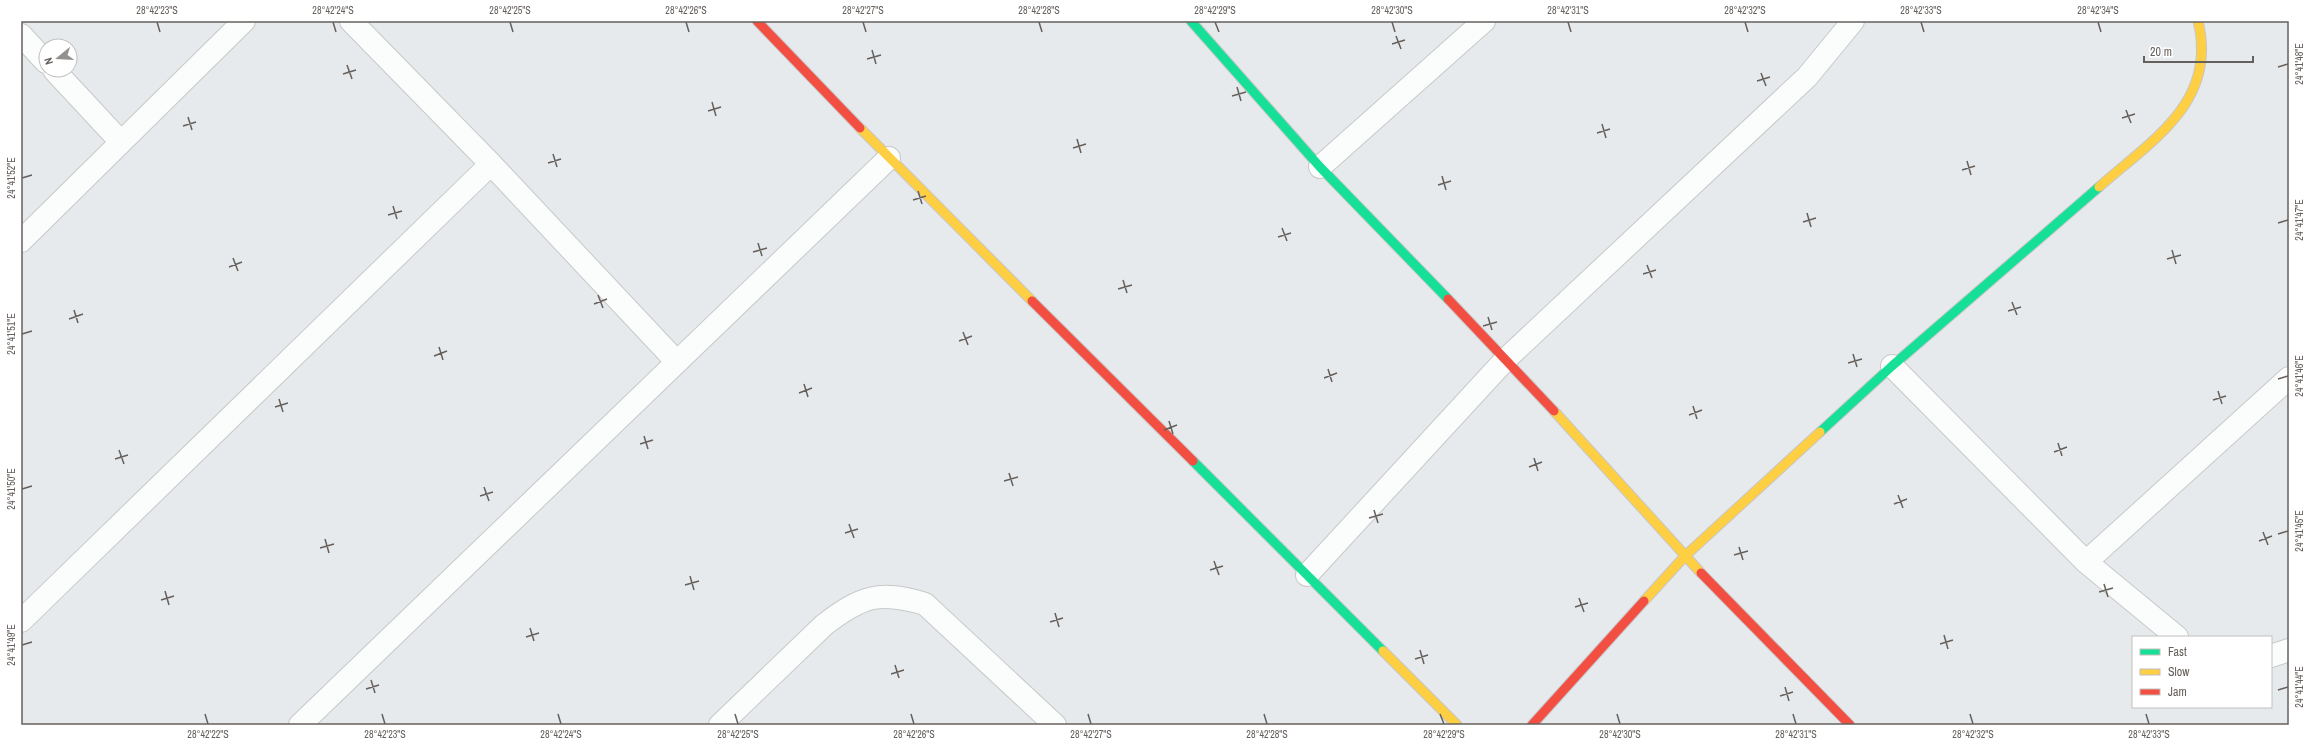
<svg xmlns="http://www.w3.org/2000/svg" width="2310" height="746" viewBox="0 0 2310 746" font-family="'Archivo Narrow',sans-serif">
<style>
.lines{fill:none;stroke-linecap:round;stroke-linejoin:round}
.street-casing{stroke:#c8c8c8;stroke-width:24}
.fast-casing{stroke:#c7c6c7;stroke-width:11}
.slow-casing{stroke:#c7c6c7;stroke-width:11}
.jam-casing{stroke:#c7c6c7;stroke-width:11}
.street{stroke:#fbfcfc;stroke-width:22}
.fast{stroke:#16e098;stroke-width:9}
.slow{stroke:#ffcf43;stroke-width:9}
.jam{stroke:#f24e42;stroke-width:9}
.ticks{fill:none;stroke:#66605c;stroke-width:1.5}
.neatline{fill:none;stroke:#66605c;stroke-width:1.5}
.ticks-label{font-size:10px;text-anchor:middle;fill:#66605c}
</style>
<rect width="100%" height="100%" fill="#e7eaed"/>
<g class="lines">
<defs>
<path id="street" d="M351,21L491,164L676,361
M21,35L46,62
M54,70L120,141
M1320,167L1484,21
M21,241L244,21
M1892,366L2086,562L2177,637
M2086,562L2289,378
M1307,575L1506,359L1807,77L1853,21
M21,621L491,164
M2271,656L2289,650
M300,725L889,158
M720,725L824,625C862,596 879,590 925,604L1055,725"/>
<path id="fast" d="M1191,21L1320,167L1448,299
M1820,432L1892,366L2099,187
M1193,461L1383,651"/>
<path id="slow" d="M860,128L1032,301
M2099,187C2152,140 2218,102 2198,21
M1554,411L1701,573
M1644,601L1685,556L1820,432
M1383,651L1457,725"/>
<path id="jam" d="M757,21L860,128
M1448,299L1554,411
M1032,301L1193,461
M1701,573L1850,725
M1532,725L1644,601"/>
</defs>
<!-- street casing -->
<use href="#street" class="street-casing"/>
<!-- fast casing -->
<use href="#fast" class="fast-casing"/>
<!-- slow casing -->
<use href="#slow" class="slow-casing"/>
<!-- jam casing -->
<use href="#jam" class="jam-casing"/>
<!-- street -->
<use href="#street" class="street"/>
<!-- fast -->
<use href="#fast" class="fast"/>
<!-- slow -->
<use href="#slow" class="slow"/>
<!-- jam -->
<use href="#jam" class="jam"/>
</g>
<!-- ticks -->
<path class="ticks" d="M157,22L160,32M333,22L336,32M510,22L513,32M686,22L689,32M863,22L866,32M1039,22L1042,32M1215,22L1219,32M1392,22L1395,32M1568,22L1571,32M1745,22L1748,32M1921,22L1924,32M2098,22L2101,32M1396,36L1401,49M1392,44L1405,40M872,50L876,64M867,59L881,55M347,65L352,79M2278,67L2288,64M1761,73L1766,86M343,74L356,70M1757,81L1770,77M1237,87L1241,101M1232,96L1246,92M712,102L716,116M2126,110L2131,123M708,111L721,107M188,117L192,130M2122,118L2135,114M1602,124L1606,138M183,126L196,122M1597,133L1610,129M1077,139L1081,153M1073,148L1086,144M553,154L557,167M1967,161L1971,175M548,163L561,159M1962,170L1975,166M1442,176L1446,190M22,178L32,175M1438,185L1451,181M918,191L922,204M913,200L926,196M393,206L397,219M1807,213L1811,227M388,215L402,211M1803,222L1816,218M2278,223L2288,220M1282,228L1287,241M1278,237L1291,233M758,243L762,256M2172,250L2176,264M753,252L767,248M233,258L238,271M2167,259L2181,255M1647,265L1652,278M229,267L242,262M1643,274L1656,270M1123,280L1127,293M1118,289L1132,285M598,295L603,308M2012,302L2017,315M594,304L607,299M74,310L78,323M2008,311L2021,307M1488,317L1492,330M69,319L83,314M1483,326L1497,322M963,332L968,345M22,334L32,331M959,341L972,336M439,347L443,360M1853,354L1857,367M434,356L447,351M1848,363L1862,359M1328,369L1332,382M1324,378L1337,373M2278,379L2288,376M804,384L808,397M2218,391L2222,404M799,393L812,388M279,399L283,412M2213,400L2226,396M1693,406L1697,419M275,407L288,403M1689,415L1702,410M1169,421L1173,434M1164,430L1177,425M644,436L648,449M2058,443L2062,456M640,444L653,440M119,450L124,464M2054,452L2067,447M1534,458L1538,471M115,459L128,455M1529,467L1542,462M1009,473L1013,486M1004,481L1018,477M484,487L489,501M22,489L32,486M1898,495L1903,508M480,496L493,492M1894,504L1907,499M1374,510L1378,523M1369,518L1383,514M849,524L854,538M2263,532L2268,545M845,533L858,529M2278,534L2288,531M325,539L329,553M2259,541L2272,536M1739,547L1743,560M320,548L334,544M1734,555L1748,551M1214,561L1219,575M1210,570L1223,566M690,576L694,590M2104,584L2108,597M685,585L699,581M165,591L169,605M2099,592L2113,588M1579,598L1584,612M161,600L174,596M1575,607L1588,603M1055,613L1059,627M1050,622L1063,618M530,628L534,641M1944,635L1948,649M526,637L539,633M1940,644L1953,640M22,645L32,642M1420,650L1424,664M1415,659L1428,655M895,665L899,678M891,674L904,670M371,680L375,693M1785,687L1789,701M366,689L379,685M2278,690L2288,687M1780,696L1793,692M205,714L208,724M382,714L385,724M558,714L561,724M735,714L738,724M911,714L914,724M1088,714L1091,724M1264,714L1267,724M1440,714L1444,724M1617,714L1620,724M1793,714L1796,724M1970,714L1973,724M2146,714L2149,724"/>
<!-- border -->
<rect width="2310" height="746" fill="none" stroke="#ffffff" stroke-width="44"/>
<!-- legend -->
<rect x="2132" y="636" width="140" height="72" fill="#ffffff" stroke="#c2bfbe"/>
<rect x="2140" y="649" width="20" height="6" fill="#16e098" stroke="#c2bfbe"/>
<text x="2168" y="656" font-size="12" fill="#66605c">Fast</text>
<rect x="2140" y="669" width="20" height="6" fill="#ffcf43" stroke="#c2bfbe"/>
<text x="2168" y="676" font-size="12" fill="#66605c">Slow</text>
<rect x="2140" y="689" width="20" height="6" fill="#f24e42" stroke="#c2bfbe"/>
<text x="2168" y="696" font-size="12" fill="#66605c">Jam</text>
<!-- north arrow -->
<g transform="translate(58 58) rotate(252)"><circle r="19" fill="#ffffff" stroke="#c2bfbe"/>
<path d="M0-3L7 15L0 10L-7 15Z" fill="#93908f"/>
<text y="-6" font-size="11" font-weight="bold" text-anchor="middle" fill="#66605c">N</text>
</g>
<!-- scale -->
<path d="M2144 56v6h109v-6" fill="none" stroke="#66605c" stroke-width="2"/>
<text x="2150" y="56" font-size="12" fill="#66605c" stroke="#ffffff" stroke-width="3" paint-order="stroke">20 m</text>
<rect x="22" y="22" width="2266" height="702" class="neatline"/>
<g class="ticks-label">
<text x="157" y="14">28°42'23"S</text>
<text x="333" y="14">28°42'24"S</text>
<text x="510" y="14">28°42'25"S</text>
<text x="686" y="14">28°42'26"S</text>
<text x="863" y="14">28°42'27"S</text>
<text x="1039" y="14">28°42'28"S</text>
<text x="1215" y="14">28°42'29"S</text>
<text x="1392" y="14">28°42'30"S</text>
<text x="1568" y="14">28°42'31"S</text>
<text x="1745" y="14">28°42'32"S</text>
<text x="1921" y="14">28°42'33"S</text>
<text x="2098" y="14">28°42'34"S</text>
<text transform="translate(2299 64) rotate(-90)" y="4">24°41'48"E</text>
<text transform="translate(11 178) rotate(-90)" y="4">24°41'52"E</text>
<text transform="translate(2299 220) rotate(-90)" y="4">24°41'47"E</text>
<text transform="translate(11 334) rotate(-90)" y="4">24°41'51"E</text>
<text transform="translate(2299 376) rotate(-90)" y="4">24°41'46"E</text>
<text transform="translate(11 489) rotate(-90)" y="4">24°41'50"E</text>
<text transform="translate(2299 531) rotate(-90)" y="4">24°41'45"E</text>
<text transform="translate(11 645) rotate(-90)" y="4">24°41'49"E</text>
<text transform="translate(2299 687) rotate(-90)" y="4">24°41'44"E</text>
<text x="208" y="738">28°42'22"S</text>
<text x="385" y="738">28°42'23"S</text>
<text x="561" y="738">28°42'24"S</text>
<text x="738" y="738">28°42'25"S</text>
<text x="914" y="738">28°42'26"S</text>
<text x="1091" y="738">28°42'27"S</text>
<text x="1267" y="738">28°42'28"S</text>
<text x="1444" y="738">28°42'29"S</text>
<text x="1620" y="738">28°42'30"S</text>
<text x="1796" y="738">28°42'31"S</text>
<text x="1973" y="738">28°42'32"S</text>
<text x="2149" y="738">28°42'33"S</text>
</g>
</svg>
